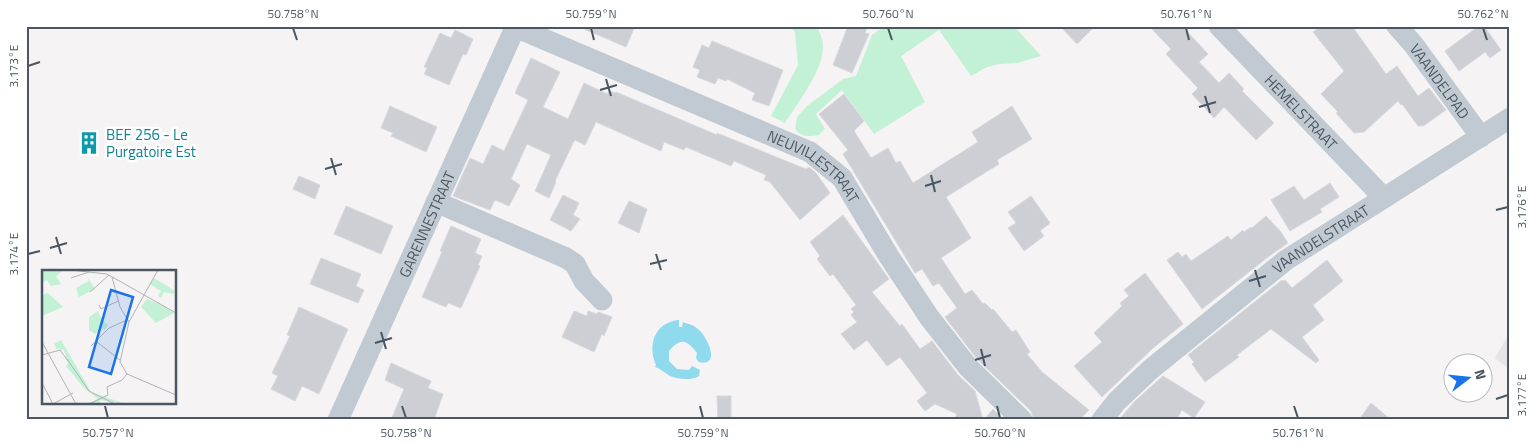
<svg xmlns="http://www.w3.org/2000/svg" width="1536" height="446" viewBox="0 0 1536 446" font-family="'Titillium Web',sans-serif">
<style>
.education{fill:#e6e4e5}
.green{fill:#c3f1d5}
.water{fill:#90daee}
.building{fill:#cdcfd5;stroke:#d7d9de}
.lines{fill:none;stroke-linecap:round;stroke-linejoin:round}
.minor{stroke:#c1cad2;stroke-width:21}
.ticks{fill:none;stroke:#4a5661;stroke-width:2}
.labels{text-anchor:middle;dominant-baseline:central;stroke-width:5;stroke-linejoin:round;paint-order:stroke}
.street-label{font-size:15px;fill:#4a5661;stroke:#fff}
.culture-label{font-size:15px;fill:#0d838f;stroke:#fff;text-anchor:start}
.inset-road{fill:none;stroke:#b1b4b9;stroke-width:1}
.view{fill:#1a73e8;fill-opacity:0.15;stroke:#1a73e8;stroke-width:2.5}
.inset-edge{fill:none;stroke:#4a5661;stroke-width:2.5}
.neatline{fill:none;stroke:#4a5661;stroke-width:2}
.ticks-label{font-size:12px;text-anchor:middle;fill:#4a5661}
</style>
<rect width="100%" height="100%" fill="#f5f3f3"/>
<!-- education -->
<path class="education" d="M1510,332V370L1495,358Z"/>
<!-- green -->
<path class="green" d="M790,26H817C819,32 823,39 823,45C824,70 798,102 785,123L771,116L798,65L795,32Z
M884,26H1014L1041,56L1017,63L999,64L987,67L971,76L939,30L901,56L925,102L874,134L842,90L816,114L825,129L819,135C809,137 801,137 795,129L797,117L807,106L843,79L856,76L872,35Z"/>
<!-- water -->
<path class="water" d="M679,320V327H682L683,322C688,324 694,325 698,329C707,336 722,367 699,362L696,358L697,353C687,340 681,337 669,351V361L677,369L689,370L692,366L700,370L699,376C691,381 678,379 670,376C665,373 661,369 655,367L656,365C647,345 655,322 679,320Z"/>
<!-- building -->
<path class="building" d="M577,26H635L626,47Z
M848,26H868L865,33L869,34L852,73L833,65Z
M1060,26H1095L1077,44Z
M1149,26H1182L1208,54L1199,62L1219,83L1229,73L1244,89L1242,91L1274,123L1256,140L1224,107L1214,118L1192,94L1198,88L1166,54L1171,49Z
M1321,26H1352L1386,74L1397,66L1418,96L1429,88L1446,110L1423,126H1418L1402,104L1401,105L1398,101L1364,132L1354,133L1336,113L1338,112L1321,94L1344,71L1313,32Z
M1479,26H1484L1501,50L1490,58L1485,52L1459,71L1445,51Z
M455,30L473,39L466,55L463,54L449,85L424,74L427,68L424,67L440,33L451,38Z
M712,41L783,70L769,106L752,100L755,93L727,79L726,81L718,78L715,84L697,77L700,70L693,67L702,45L709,48Z
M531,58L560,72L543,107L568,119L584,83L607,94L609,91L616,93V92L717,135V133L806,169L809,167L816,173L830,193L800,220L770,182L764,180L766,175L734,161L731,166L686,147L684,150L664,142L661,151L596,122L585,145L575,140L573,143L555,181L556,182L549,198L535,191L551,155L527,144L511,179L520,185L509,206L495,200L490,210L453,196L470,158L483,164L492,145L504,151L528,100L515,93Z
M844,94L864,121L854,131L871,158L888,148L896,163L900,161L913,183L978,142L972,132L1012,106L1032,139L997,160L999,164L946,197L971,238L941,258L965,294L972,290L983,304L985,303L992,310L993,309L1012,332L1016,330L1030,352L1027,354L1042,372L1089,410L1079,420H1034L1031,411L977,359L945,317L957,308L939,283L933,286L922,269L915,273L843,154L848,150L819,114Z
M390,106L437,127L426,152L391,136L393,133L381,128Z
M90,136L96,141L95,148L88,151L82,146V142L83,138Z
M299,176L320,185L315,199L293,189Z
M1330,183L1339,197L1320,209L1322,212L1290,231L1271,200L1294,186L1304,200Z
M563,195L579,203L573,215L580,219L571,231L550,220Z
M1031,196L1050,223L1040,231L1044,236L1024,251L1008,228L1016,223L1008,212Z
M629,201L647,209L639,233L618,223Z
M346,206L393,226L381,254L334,234Z
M843,215L889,279L872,292L900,326L902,324L920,349L932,341L958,375L975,391L983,420H954L957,414L935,404L925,411L917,401L927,393L900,357L887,366L867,340L854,350L841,334L857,322L851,315L854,312L851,309L856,305L833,274L830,276L817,259L820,256L810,242Z
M1266,216L1281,232L1288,243L1268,257L1202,309L1167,260L1178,252L1182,257L1186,254L1191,261L1228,236L1231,240L1243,230L1244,232L1251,227L1252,228Z
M451,226L481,239L475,253L482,256L478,265L480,266L461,308L448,303L446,307L422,297L442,252L440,251Z
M321,258L361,274L356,286L364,290L358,303L310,284Z
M1327,260L1343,281L1313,305L1324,320L1302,337L1319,360L1316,363L1271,329L1237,355L1239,357L1205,382L1192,364L1194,362L1188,355L1282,280L1283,281L1285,280L1292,288Z
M1145,273L1183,324L1153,348L1102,397L1074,366L1102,342L1094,333L1122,306L1120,303L1129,296L1124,290Z
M299,307L348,329L319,394L302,386L295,401L271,389L278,376L272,373L290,336L287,335Z
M574,311L587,316L588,311L597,314L598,312L612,317L604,336L602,334L594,352L562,337Z
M391,363L431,381L428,388L443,394L434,420H391L404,389L385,380Z
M1163,376L1205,402L1194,418L1182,410L1176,420H1119L1134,402Z
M717,396H731V420H718Z
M1371,403L1391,420H1359Z
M993,409L1004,420H984Z"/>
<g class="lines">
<!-- minor -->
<g class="minor">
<path id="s1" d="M513,26L810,152L842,178L888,255L929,317L968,367L1022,420"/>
<path id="s2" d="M1219,26L1384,198"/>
<path id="s3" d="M1397,26L1413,44L1481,137"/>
<path d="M436,202L566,258L575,264L584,281L602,300"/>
<path id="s4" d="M338,420L515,28"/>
<path id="s5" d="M1102,420L1117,401L1151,369L1286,260L1510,118"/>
</g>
</g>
<!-- ticks -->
<path class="ticks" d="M293,28L297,40M591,28L594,40M888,28L892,40M1186,28L1189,40M1483,28L1487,40M28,66L40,62M606,79L611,96M600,90L617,85M1205,96L1210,113M1199,107L1216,102M331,158L336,175M325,169L342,164M931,175L935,192M925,186L941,181M1496,210L1508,207M56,237L61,254M50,248L67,243M28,254L40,251M656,254L661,270M650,264L667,260M1255,270L1260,287M1249,281L1266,276M381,332L386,349M375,343L392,338M981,349L985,366M975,360L991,355M1496,399L1508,395M105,406L108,418M402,406L406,418M700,406L703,418M997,406L1000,418M1294,406L1298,418"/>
<!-- icons -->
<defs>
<symbol id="building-bare" viewBox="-9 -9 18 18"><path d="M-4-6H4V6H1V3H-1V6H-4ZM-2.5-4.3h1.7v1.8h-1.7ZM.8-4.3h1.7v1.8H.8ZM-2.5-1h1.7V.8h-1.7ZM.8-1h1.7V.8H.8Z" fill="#0f9aa8" stroke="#fff" stroke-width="2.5" paint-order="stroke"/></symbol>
</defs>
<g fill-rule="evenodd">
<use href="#building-bare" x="73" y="127" width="32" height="32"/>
</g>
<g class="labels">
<!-- street labels -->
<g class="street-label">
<text stroke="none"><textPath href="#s3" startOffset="70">VAANDELPAD</textPath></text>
<text stroke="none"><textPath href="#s2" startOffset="119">HEMELSTRAAT</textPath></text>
<text stroke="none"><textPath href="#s1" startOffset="334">NEUVILLESTRAAT</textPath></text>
<text stroke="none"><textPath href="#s4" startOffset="215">GARENNESTRAAT</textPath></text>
<text stroke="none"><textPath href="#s5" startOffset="285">VAANDELSTRAAT</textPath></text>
</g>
<!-- culture labels -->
<g class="culture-label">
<text x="106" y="134">BEF 256 - Le<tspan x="106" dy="17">Purgatoire Est</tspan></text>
</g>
</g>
<!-- overview -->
<g transform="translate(42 270)">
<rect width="134" height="134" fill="#f5f3f3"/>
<path d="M0,0H21L14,6L19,14L9,16L5,10L0,13ZM45,6L53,19L37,27L34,18L47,11ZM112,8L133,21L131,24L122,22L119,28L116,26L119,21L108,14ZM6,23L21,37L0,46V25ZM105,29L122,36L132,43L114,53L99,37ZM56,41L59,48L64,46L62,51L66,55L63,60L59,58L53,64L47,60V47ZM19,70L49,122L83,134L58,130V134H45L56,129L42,118L24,96L26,94L22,80L15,79L12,74Z" fill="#c3f1d5"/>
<path class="inset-road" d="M28,0L65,4L134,43M116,0L87,52L78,92L85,104L134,125M70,7L78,37L87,52M29,8L47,2M48,22L67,5M57,35L59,39L76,31M0,72L34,134M55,72L78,90M49,76L67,58L85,50M0,85L18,80L26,91M25,89L47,121L73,134M0,113L11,134M11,134L31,123M47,134L66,125L65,117L80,110L85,104"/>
<path class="view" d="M69,20L91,27L69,104L47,97Z"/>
<rect width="134" height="134" class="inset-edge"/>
</g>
<!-- border -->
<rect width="1536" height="446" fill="none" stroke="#ffffff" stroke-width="55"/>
<!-- north arrow -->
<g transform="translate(1468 378) rotate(74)"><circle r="24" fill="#ffffff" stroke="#b7bbc0"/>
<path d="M0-4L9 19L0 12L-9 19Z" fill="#1a73e8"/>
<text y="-8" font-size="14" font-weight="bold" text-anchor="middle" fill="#4a5661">N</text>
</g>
<rect x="28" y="28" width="1480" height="390" class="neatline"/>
<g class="ticks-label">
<text x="293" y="18">50.758°N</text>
<text x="591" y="18">50.759°N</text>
<text x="888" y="18">50.760°N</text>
<text x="1186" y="18">50.761°N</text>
<text x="1483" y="18">50.762°N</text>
<text transform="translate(14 66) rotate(-90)" y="4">3.173°E</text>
<text transform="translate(1522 207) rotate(-90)" y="4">3.176°E</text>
<text transform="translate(14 254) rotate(-90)" y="4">3.174°E</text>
<text transform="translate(1522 395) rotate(-90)" y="4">3.177°E</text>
<text x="108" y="437">50.757°N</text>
<text x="406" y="437">50.758°N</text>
<text x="703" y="437">50.759°N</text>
<text x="1000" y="437">50.760°N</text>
<text x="1298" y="437">50.761°N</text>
</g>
</svg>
